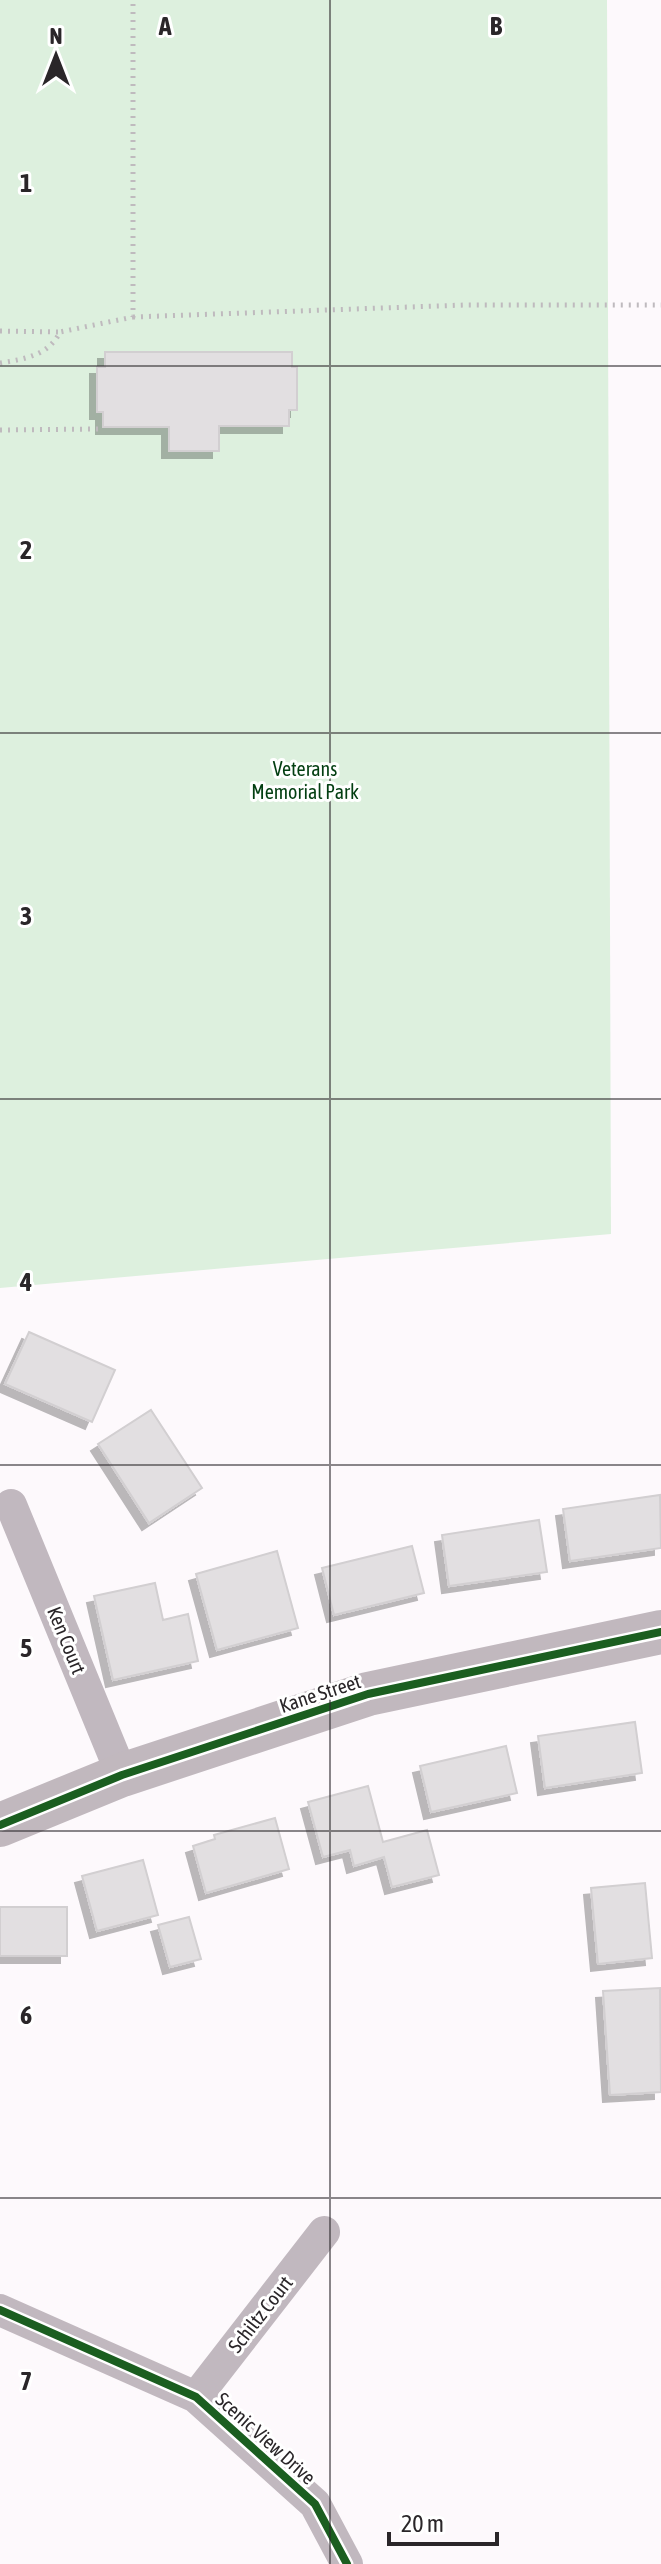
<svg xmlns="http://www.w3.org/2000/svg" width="661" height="2564" viewBox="0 0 661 2564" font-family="'Asap Condensed',sans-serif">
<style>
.green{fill:#ddf0de}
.building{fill:#e2dfe1;stroke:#d2cfd1;stroke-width:2;filter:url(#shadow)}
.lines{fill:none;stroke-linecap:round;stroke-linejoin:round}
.path{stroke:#bfbabe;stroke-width:5;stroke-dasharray:2 6;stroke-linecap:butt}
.street{stroke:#c1b8bf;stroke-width:32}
.secondary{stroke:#c1b8be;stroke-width:44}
.cycleway-casing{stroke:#fff;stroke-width:13}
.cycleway{stroke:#1b5e20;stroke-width:8}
.grid{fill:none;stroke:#2a2629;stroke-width:2;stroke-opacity:0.55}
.labels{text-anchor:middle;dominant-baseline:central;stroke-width:6;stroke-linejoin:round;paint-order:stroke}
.park-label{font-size:20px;fill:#023e11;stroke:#fff}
.street-label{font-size:20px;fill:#2a2629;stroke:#fff}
.grid-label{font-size:26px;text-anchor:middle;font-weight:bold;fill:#2a2629;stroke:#fff;stroke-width:6;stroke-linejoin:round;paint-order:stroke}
</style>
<defs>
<filter id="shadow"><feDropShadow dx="-7" dy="7" stdDeviation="0" flood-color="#0004"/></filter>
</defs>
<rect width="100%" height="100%" fill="#fdf9fc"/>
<!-- green -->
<path class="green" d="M0,0H607L611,1234L0,1288Z"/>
<!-- building -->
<path class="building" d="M105,352H292V367H297V410H289V426H219V451H169V427H103V412H97V367H105Z
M29,1332L115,1370L92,1422L5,1384Z
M151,1410L202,1488L149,1523L98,1444Z
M660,1495L661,1548L570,1561L563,1509Z
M539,1520L547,1572L449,1586L442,1535Z
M412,1546L424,1593L334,1615L322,1568Z
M277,1551L298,1628L217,1650L196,1574Z
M155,1583L163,1620L188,1614L198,1661L113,1680L94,1596Z
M635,1722L642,1773L545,1788L538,1736Z
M506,1746L517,1793L431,1812L420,1766Z
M368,1786L383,1842L427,1830L439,1875L392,1887L384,1857L354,1866L350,1850L323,1857L308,1802Z
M275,1818L289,1869L206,1893L193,1846L215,1839L214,1835Z
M143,1860L158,1915L97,1931L82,1876Z
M645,1883L652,1958L598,1964L591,1888Z
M0,1907H67V1956H0Z
M189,1917L201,1959L170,1967L158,1925Z
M660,1988L661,2092L610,2095L603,1991Z"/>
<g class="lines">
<!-- path -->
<path class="path" d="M133,317L465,305H661
M0,331L60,332
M0,363C24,359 48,356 60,332L133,317V0
M0,430L98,429"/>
<!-- street -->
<path class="street" d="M11,1505L122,1775
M0,2310L196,2397L315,2504L347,2564
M196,2397L324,2232"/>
<!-- secondary -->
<path class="secondary" d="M0,1825L122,1775L368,1694L661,1632"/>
<defs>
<path id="cycleway" d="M0,1825L122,1775L368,1694L661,1632
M0,2310L196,2397L315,2504L347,2564"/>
</defs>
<!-- cycleway casing -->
<use href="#cycleway" class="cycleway-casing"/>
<!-- cycleway -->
<use href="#cycleway" class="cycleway"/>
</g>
<!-- grid -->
<path class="grid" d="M330,0V2564M0,366H661M0,733H661M0,1099H661M0,1465H661M0,1831H661M0,2198H661"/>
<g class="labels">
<!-- park labels -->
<g class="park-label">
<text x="305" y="768">Veterans<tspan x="305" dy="23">Memorial Park</tspan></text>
</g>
<!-- street labels -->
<g class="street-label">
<text transform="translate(67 1640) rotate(68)">Ken Court</text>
<text transform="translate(320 1693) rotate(-18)">Kane Street</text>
<text transform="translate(260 2314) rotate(-52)">Schiltz Court</text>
<text transform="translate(266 2438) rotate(42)">Scenic View Drive</text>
</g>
</g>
<g class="grid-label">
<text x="165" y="35">A</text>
<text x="496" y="35">B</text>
<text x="26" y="192">1</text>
<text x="26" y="559">2</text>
<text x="26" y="925">3</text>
<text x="26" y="1291">4</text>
<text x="26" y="1657">5</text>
<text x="26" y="2024">6</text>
<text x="26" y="2390">7</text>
</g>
<!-- north arrow -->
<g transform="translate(56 56)" stroke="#ffffff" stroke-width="6" paint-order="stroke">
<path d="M0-6L14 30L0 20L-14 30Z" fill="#2a2629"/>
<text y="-12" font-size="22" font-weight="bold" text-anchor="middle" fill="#2a2629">N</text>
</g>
<!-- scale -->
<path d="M389 2532v12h108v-12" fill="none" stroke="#2a2629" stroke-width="4"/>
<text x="401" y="2532" font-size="24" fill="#2a2629" stroke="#ffffff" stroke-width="6" paint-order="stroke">20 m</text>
</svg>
